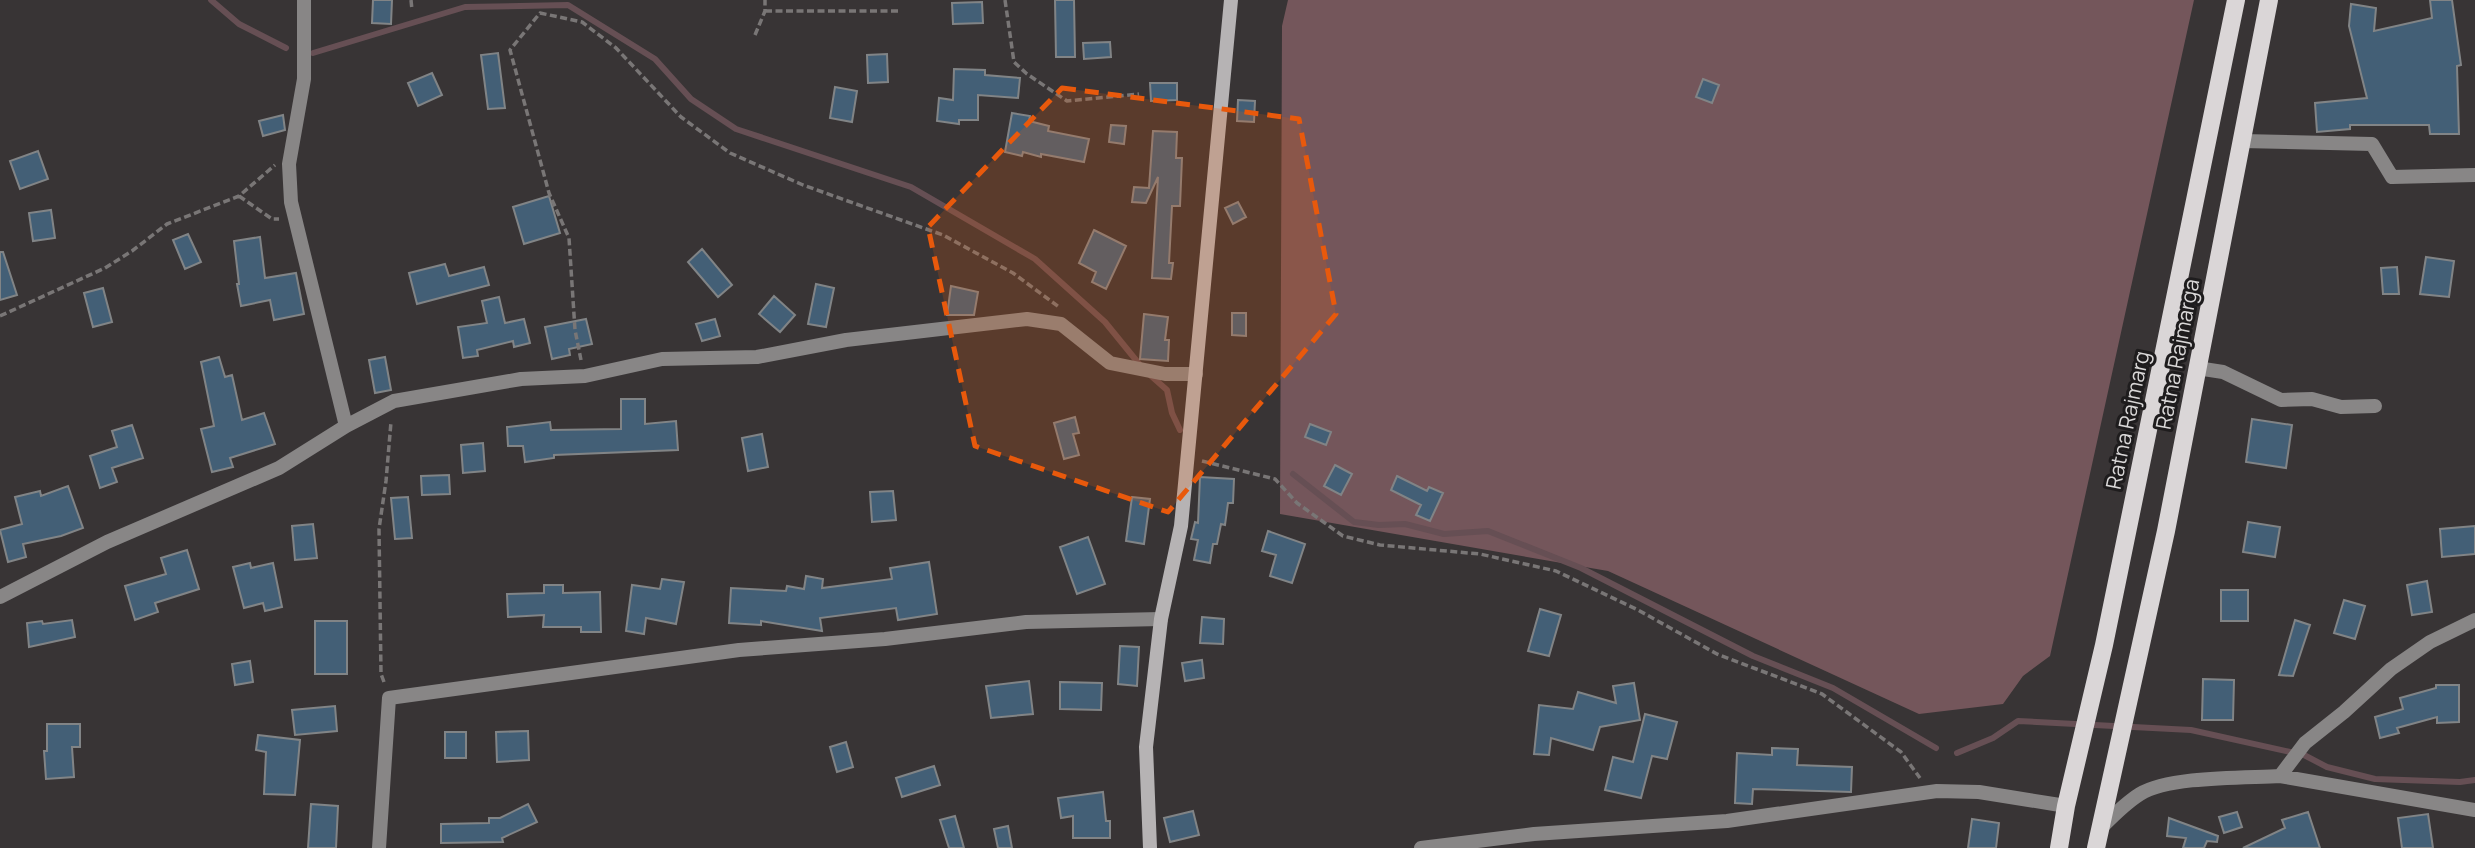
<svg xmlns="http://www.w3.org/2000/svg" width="2475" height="848" viewBox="0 0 2475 848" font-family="Manrope,sans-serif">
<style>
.green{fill:#74565b}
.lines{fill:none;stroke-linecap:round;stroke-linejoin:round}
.stream{stroke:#664f54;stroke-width:6}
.building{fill:#435f76;stroke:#818486;stroke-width:2}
.path{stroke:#797676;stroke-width:3.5;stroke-dasharray:7 3.5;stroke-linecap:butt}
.street{stroke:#888686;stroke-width:14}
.secondary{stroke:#b6b3b4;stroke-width:14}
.primary{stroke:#dad6d7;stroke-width:18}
.marked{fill:#e8590c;fill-opacity:0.2;stroke:#e8590c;stroke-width:5;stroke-dasharray:14 9;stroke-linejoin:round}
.labels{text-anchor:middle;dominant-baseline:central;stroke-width:6;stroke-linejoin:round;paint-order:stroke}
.street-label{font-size:21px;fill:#d9d7d7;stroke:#1e1c1d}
</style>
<rect width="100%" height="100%" fill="#383435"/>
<!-- green -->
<path class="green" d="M1288,0H2194L2050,656L2023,676L2003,704L1919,714L1608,571L1280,514L1282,26Z"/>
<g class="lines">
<!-- stream -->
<path class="stream" d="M211,0L239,24L286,48
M313,53L465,7L568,5L655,59L691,99L736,129L911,187L1035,259L1105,322L1140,365
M1150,375L1167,390L1172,413L1180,430
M1293,474L1354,522L1379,525L1405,524L1444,534L1488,531L1581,568L1753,656L1833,688L1936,748
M1957,753L1993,738L2018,721L2191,730L2304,755L2327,767L2375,779L2460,782L2475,780"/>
</g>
<!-- building -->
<path class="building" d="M373,0H392L391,24L372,23Z
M1055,0H1074L1075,57H1056Z
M2430,0H2452L2461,65L2457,66L2459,134H2430L2429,125H2350V129L2317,132L2315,103L2367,98L2349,26L2351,4L2376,8L2374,31L2432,18Z
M982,2L983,23L953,24L952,3Z
M1110,42L1111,57L1084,59L1083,43Z
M498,53L505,108L488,109L481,55Z
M887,54L888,82L868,83L867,55Z
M954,69L985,70V75L1020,78L1018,98L978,95V120H959V124L937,121L939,98L953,100Z
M432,73L442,95L418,106L408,83Z
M1703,79L1719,85L1712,103L1696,97Z
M1150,83H1177V100L1151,101Z
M835,87L857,91L852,122L830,118Z
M1238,100L1255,101L1254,122L1237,121Z
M1012,113L1030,116L1029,121L1049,126L1048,131L1089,139L1084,162L1041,154V157L1023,152L1022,156L1005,152Z
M283,115L285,130L263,136L259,121Z
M1111,125L1126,126L1124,144L1109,142Z
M1153,131L1177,132L1176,158H1182L1180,206H1172L1169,263H1173L1171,279L1152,278L1158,177L1146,203L1132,202L1134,187L1149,188Z
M38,151L48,179L20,189L10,161Z
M549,196L560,233L524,244L513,207Z
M1238,202L1246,217L1233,224L1225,208Z
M51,210L55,238L33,241L29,213Z
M1094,230L1126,246L1106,289L1092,282L1096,272L1079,263Z
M188,234L201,262L185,269L173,240Z
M260,237L265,278L296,273L304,314L274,320L270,300L241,306L237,284H239L234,241Z
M702,249L732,285L718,297L688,262Z
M0,252H3L17,295L0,300Z
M2426,257L2454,261L2449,297L2420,294Z
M445,264L449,276L484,267L489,285L417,304L409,273Z
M2397,267L2399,294H2383L2381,268Z
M816,284L834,288L826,327L808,324Z
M951,286L978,292L974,315H947Z
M103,288L112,322L93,327L84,293Z
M774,296L795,315L780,332L759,314Z
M499,297L505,323L524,319L530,343L514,347L513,341L477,350L478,356L463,358L458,327L487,323L482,301Z
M1232,313H1246V336L1232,335Z
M1144,314L1168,317L1165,340H1169L1168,361L1140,359Z
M586,319L592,344L569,349L570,355L552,359L545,327Z
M715,319L720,336L702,341L696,324Z
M219,357L225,377L232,375L242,420L264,413L275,444L230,458L233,467L212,472L201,429L214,426L201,362Z
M385,357L391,390L375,393L369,360Z
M621,399H645V424L676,421L678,450L554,455V458L525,462L523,446H508L507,427L550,422L551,430L621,429Z
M1075,417L1079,433L1073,434L1079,455L1064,459L1054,423Z
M2252,419L2292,425L2286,468L2246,462Z
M1310,424L1331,432L1326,445L1305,437Z
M132,425L143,458L112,468L117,482L100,488L90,456L117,447L112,431Z
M762,434L768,467L748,471L742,438Z
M483,443L485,471L463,473L461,445Z
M1335,465L1352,474L1341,495L1324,486Z
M449,475L450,494L422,495L421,476Z
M1397,476L1427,491L1429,487L1443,493L1430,521L1416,515L1421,505L1391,490Z
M1200,477L1234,479L1233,503H1228L1225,525L1221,524L1217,544H1213L1210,563L1194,560L1198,540L1191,539L1195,522L1198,523Z
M68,486L83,528L61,536L23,544L26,557L8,562L0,530L22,524L15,497L40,491L41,496Z
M893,491L896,520L872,522L870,492Z
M408,497L412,538L395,539L391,498Z
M1132,497L1150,499L1144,544L1126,541Z
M2248,522L2280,527L2275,557L2243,552Z
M313,524L317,558L295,560L292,526Z
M2475,526V554L2442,557L2440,529Z
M1268,531L1305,544L1292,583L1270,576L1276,555L1262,551Z
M1088,537L1105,584L1077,594L1060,547Z
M187,550L199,589L155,603L158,612L135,620L125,586L166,574L161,558Z
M929,562L937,614L898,620L896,608L820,618L822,631L761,621V625L729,623L731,588L786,591L787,586L804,589L806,576L823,579L822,588L892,579L890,568Z
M250,563L251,568L273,563L282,607L265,611L263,603L244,608L233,567Z
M662,579L684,582L676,624L646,618L644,634L626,631L632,585L660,589Z
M2427,581L2432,612L2412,615L2407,585Z
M544,585H563V593L600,592L601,632H581V627H543L544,615L508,617L507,594L544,593Z
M2221,590H2248V621H2221Z
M2344,600L2365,606L2355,639L2334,633Z
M1540,609L1561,615L1549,656L1528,651Z
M1202,617L1224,619L1223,644L1200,643Z
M72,620L75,637L29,647L27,623L42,621L43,624Z
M2295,620L2310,625L2293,676L2279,675Z
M315,621H347V674H315Z
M1120,646L1139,647L1137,686L1118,684Z
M1202,660L1204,678L1185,681L1182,663Z
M250,661L253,682L235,685L232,664Z
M2203,679L2234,680L2233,720H2202Z
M1029,681L1033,714L991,718L986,686Z
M1060,682L1102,683L1101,710L1060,709Z
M1634,683L1640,720L1600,727L1593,750L1551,738L1549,755L1534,754L1539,705L1573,709L1578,692L1616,703L1613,686Z
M2436,685H2459V722L2437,723V717L2397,728L2399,733L2380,738L2375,717L2403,709L2400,698L2436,688Z
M335,706L337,731L295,735L292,710Z
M1645,714L1677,722L1667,759L1652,756L1641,798L1605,790L1613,757L1633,762Z
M47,724H80V747H72L74,777L46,779L44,751H47Z
M528,731L529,760L497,762L496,732Z
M445,732H466V758H445Z
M258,735L300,740L295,795L264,794L266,752L256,750Z
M846,742L853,767L837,772L830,747Z
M1772,748L1798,749L1797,765L1852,767L1851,792L1753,789L1752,804L1735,803L1737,753L1772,755Z
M934,766L940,785L902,797L896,778Z
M1103,792L1106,821H1110V838H1073V816L1061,818L1058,798Z
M311,804L338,806L336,848H308Z
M528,804L537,822L502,838L503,842L441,843V824L489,823V818H500Z
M1193,811L1199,835L1170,842L1164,818Z
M2237,812L2242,827L2224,833L2219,817Z
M2308,812L2320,848H2243L2285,828L2282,820Z
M2428,814L2433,848H2402L2398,818Z
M955,816L964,848H949L940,820Z
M2169,818L2218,836L2217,842L2207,841L2204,848H2183L2186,838L2167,836Z
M1972,819L1999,823L1996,848H1968Z
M1008,826L1012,848H998L994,829Z"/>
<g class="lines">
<!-- path -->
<path class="path" d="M411,0L412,10
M1005,0L1014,62L1027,74L1067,101L1139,94
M765,11H901
M755,35L765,11V0
M239,196L272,219H279
M0,316L105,268L132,251L167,224L239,196L275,165
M581,360L575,330L569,238L549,193L510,50L540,13L582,22L616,48L681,117L730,153L803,185L943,235L1013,273L1059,307
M1202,461L1275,479L1297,503L1343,536L1380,545L1480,554L1556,571L1638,610L1717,654L1822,694L1901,752L1920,778
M384,682L381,674L379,529L386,481L391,422"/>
<!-- street -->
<path class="street" d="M304,0V79L289,164L291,202L346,426
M2242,141L2372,144L2392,177L2475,175
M2197,368L2223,372L2281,400L2312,399L2341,407L2375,406
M0,597L107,542L279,468L346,426L394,401L521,379L585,376L662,359L757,357L846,340L1027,319L1061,324L1110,363L1165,374H1196
M2280,776L2475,810
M2099,830C2112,817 2124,804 2140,794C2169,776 2244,778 2280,776L2305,743L2344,712L2391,669L2430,642L2475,620
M379,848L389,698L739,650L885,639L1026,622L1161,619
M1421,848L1534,834L1727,821L1937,791L1979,792L2066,806"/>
<!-- secondary -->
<path class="secondary" d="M1150,848L1146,747L1161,619L1181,526L1231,0"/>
<!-- primary -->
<path class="primary" d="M2059,848L2066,806L2104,645L2236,0
M2096,848L2166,531L2269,0"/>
</g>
<!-- marked area -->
<path class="marked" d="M1062,88L1299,119L1336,314L1168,512L975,446L928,227Z"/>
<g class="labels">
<!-- street labels -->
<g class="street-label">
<text transform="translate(2177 354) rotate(-79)">Ratna Rajmarga</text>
<text transform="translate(2127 420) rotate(-78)">Ratna Rajmarg</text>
</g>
</g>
</svg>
